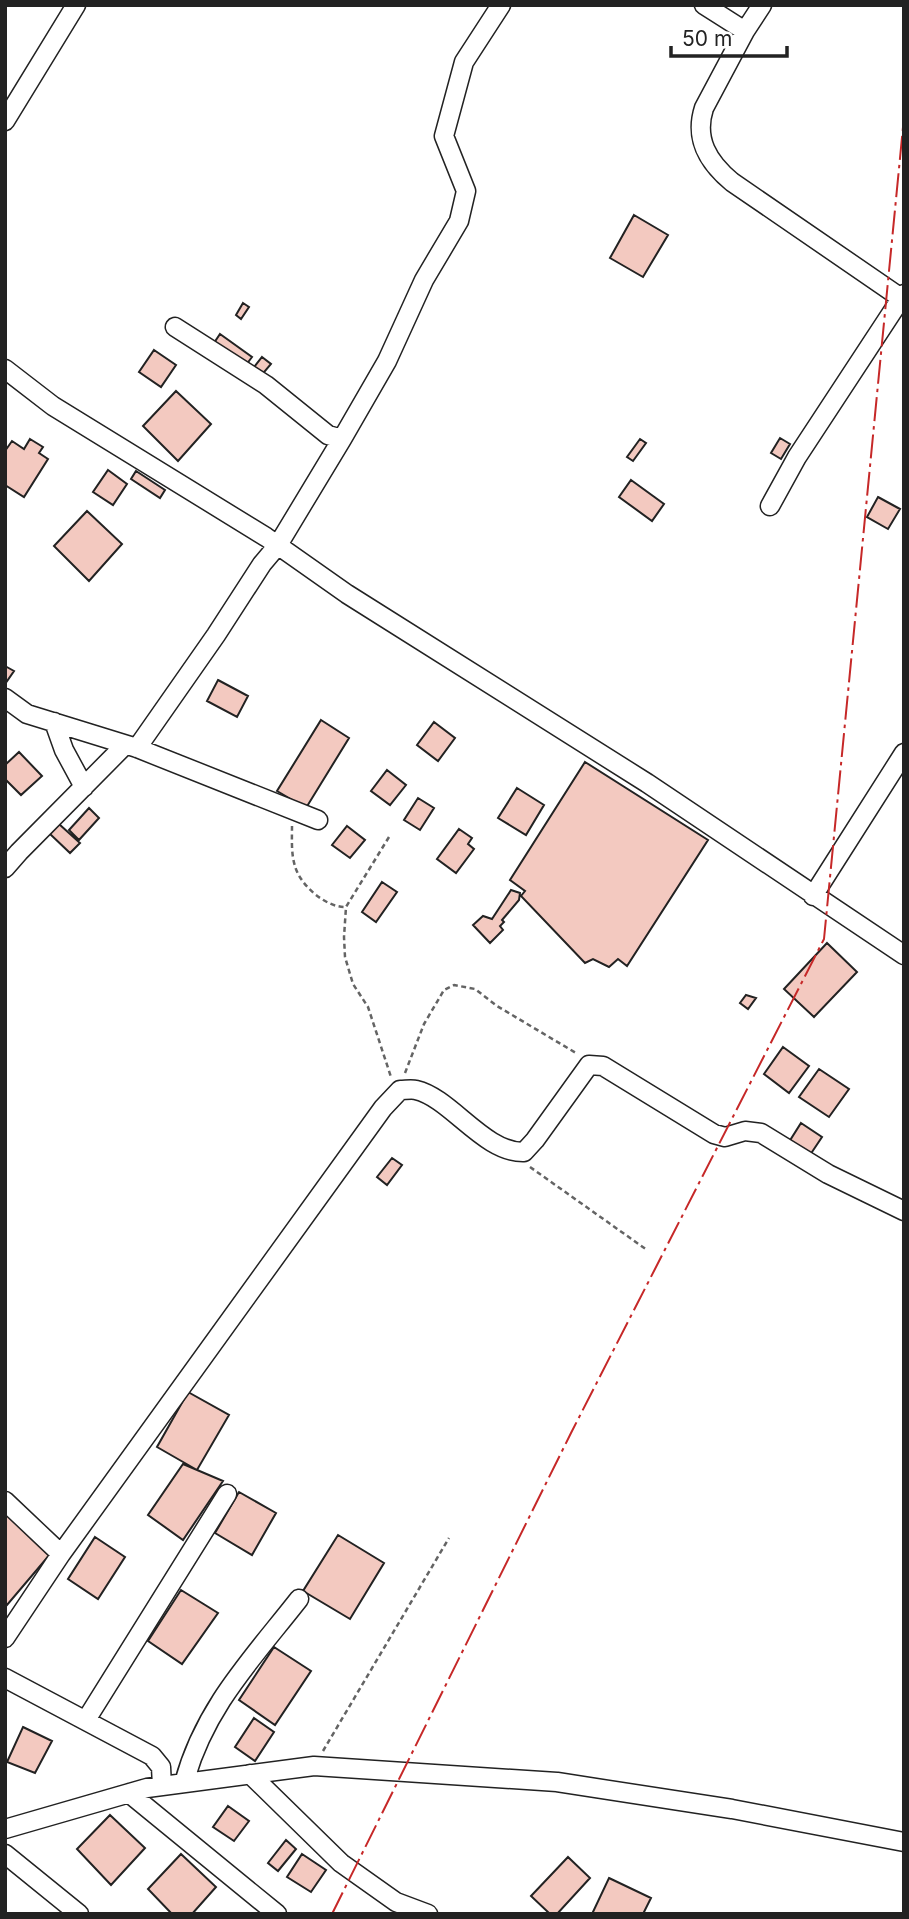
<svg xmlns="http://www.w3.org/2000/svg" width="909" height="1919" viewBox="0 0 909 1919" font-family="Inter,sans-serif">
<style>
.building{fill:#f3c9c0;stroke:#222;stroke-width:2}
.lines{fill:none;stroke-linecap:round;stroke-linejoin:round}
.minor-casing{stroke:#222;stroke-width:21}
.path{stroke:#646464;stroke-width:2.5;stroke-dasharray:5 3.5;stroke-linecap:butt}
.minor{stroke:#fff;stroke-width:18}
.power{stroke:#c62828;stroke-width:2;stroke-dasharray:24 5 3.5 5;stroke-linecap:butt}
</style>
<rect width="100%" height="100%" fill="#fff"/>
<!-- building -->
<path class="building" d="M634,215L668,235L643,277L610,258Z
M243,303L249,307L241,319L236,315Z
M220,334L252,357L246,365L214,343Z
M154,350L176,365L161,387L139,372Z
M262,357L271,364L260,377L251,371Z
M176,391L211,424L178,461L143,426Z
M780,438L790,444L781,459L771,453Z
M30,439L43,447L39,453L48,459L24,497L5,485V451L12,441L24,449Z
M640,439L646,443L633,461L627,457Z
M108,470L127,484L113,505L93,492Z
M136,471L165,490L160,498L131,479Z
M631,480L664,504L652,521L619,497Z
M878,497L900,509L888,529L867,517Z
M87,511L122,544L89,581L54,546Z
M5,666L14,671L5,684Z
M218,680L248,696L237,717L207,701Z
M321,720L349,738L306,808L277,791Z
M434,722L455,738L438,761L417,745Z
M19,752L42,776L21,795L5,779V765Z
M585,762L708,840L627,966L618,959L609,967L593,959L585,963L521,896L525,891L510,880Z
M387,770L406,785L390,805L371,791Z
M517,788L544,805L526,835L498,818Z
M418,798L434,808L420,830L404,820Z
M89,808L99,818L79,840L69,830Z
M59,824L80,843L70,853L50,834Z
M347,826L365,840L350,858L332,845Z
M459,829L472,838L468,844L474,849L456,873L437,859Z
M382,882L397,892L376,922L362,912Z
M511,890L520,893L519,900L502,920L504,922L500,926L503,930L490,943L473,925L483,916L492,919Z
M827,943L857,972L814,1017L784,989Z
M746,995L756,998L748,1009L740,1003Z
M783,1047L809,1066L789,1093L764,1074Z
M819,1069L849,1089L829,1117L799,1097Z
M801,1123L822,1137L810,1155L789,1142Z
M392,1158L402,1165L387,1185L377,1177Z
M188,1392L229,1415L197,1470L157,1447Z
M183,1464L223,1481L183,1540L148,1515Z
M239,1492L276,1513L252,1555L215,1533Z
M5,1513L52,1552L7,1605L5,1604Z
M338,1535L384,1563L350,1619L303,1591Z
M95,1537L125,1557L98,1599L68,1579Z
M181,1590L218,1613L182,1664L148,1641Z
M274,1647L311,1671L275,1725L239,1700Z
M254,1718L274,1732L255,1761L235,1747Z
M23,1727L52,1741L35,1773L7,1762Z
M228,1806L249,1821L234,1841L213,1827Z
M110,1815L145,1848L111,1885L77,1849Z
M286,1840L296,1849L278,1871L268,1863Z
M181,1854L216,1887L192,1914H172L148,1889Z
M302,1854L326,1870L311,1892L287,1877Z
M568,1857L590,1878L557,1914H550L531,1896Z
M609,1878L651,1898L643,1914H592Z"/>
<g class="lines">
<defs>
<path id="minor" d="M704,5L745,31
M762,5L745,31L704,108C694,139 708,162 732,182L904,300
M5,121L76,5
M175,327L266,385L328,435L342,439
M5,369L53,406L266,537L347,594L647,783L904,955
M770,506L797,457L904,294
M5,698L27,714L137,748L318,820
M54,722L64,750L84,787
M137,748L216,635L262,564L278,545L342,439L387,361L424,280L459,221L466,191L444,136L464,62L501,5
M5,868L19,852L124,746
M813,896L904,753
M5,1501L61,1554
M5,1638L61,1554L383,1108L400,1090C405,1090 412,1089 416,1090C451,1098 484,1153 524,1152L535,1140L589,1065L603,1066L714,1134L725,1137L745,1131L761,1133L828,1174L904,1211
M5,1678L152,1756L161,1767L162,1786
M86,1720L227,1494
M250,1774L341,1863L396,1902L428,1914
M184,1783C204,1708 252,1659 299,1599
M129,1793L277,1914
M5,1829L147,1788L314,1766L557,1782L732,1809L904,1842
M5,1854L79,1914"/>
</defs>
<!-- minor casing -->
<use href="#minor" class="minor-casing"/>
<!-- path -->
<path class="path" d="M292,826C292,838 291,854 295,866C300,885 325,907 345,907
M389,837L346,907L344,937L345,957L353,984L368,1007L391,1077
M405,1073L424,1024L444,990L454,985L475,989L497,1006L576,1053
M530,1167L647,1250
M323,1751L449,1538"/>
<!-- minor -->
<use href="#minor" class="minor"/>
<!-- power -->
<path class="power" d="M332,1914L571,1433L824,939L904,117"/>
</g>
<!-- border -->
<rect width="909" height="1919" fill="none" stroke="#222222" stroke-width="14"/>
<!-- scale -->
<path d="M671 46v10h116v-10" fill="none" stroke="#222222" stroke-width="3.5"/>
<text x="682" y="46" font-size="21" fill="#222222" stroke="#ffffff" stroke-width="5" paint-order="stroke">50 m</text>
</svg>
